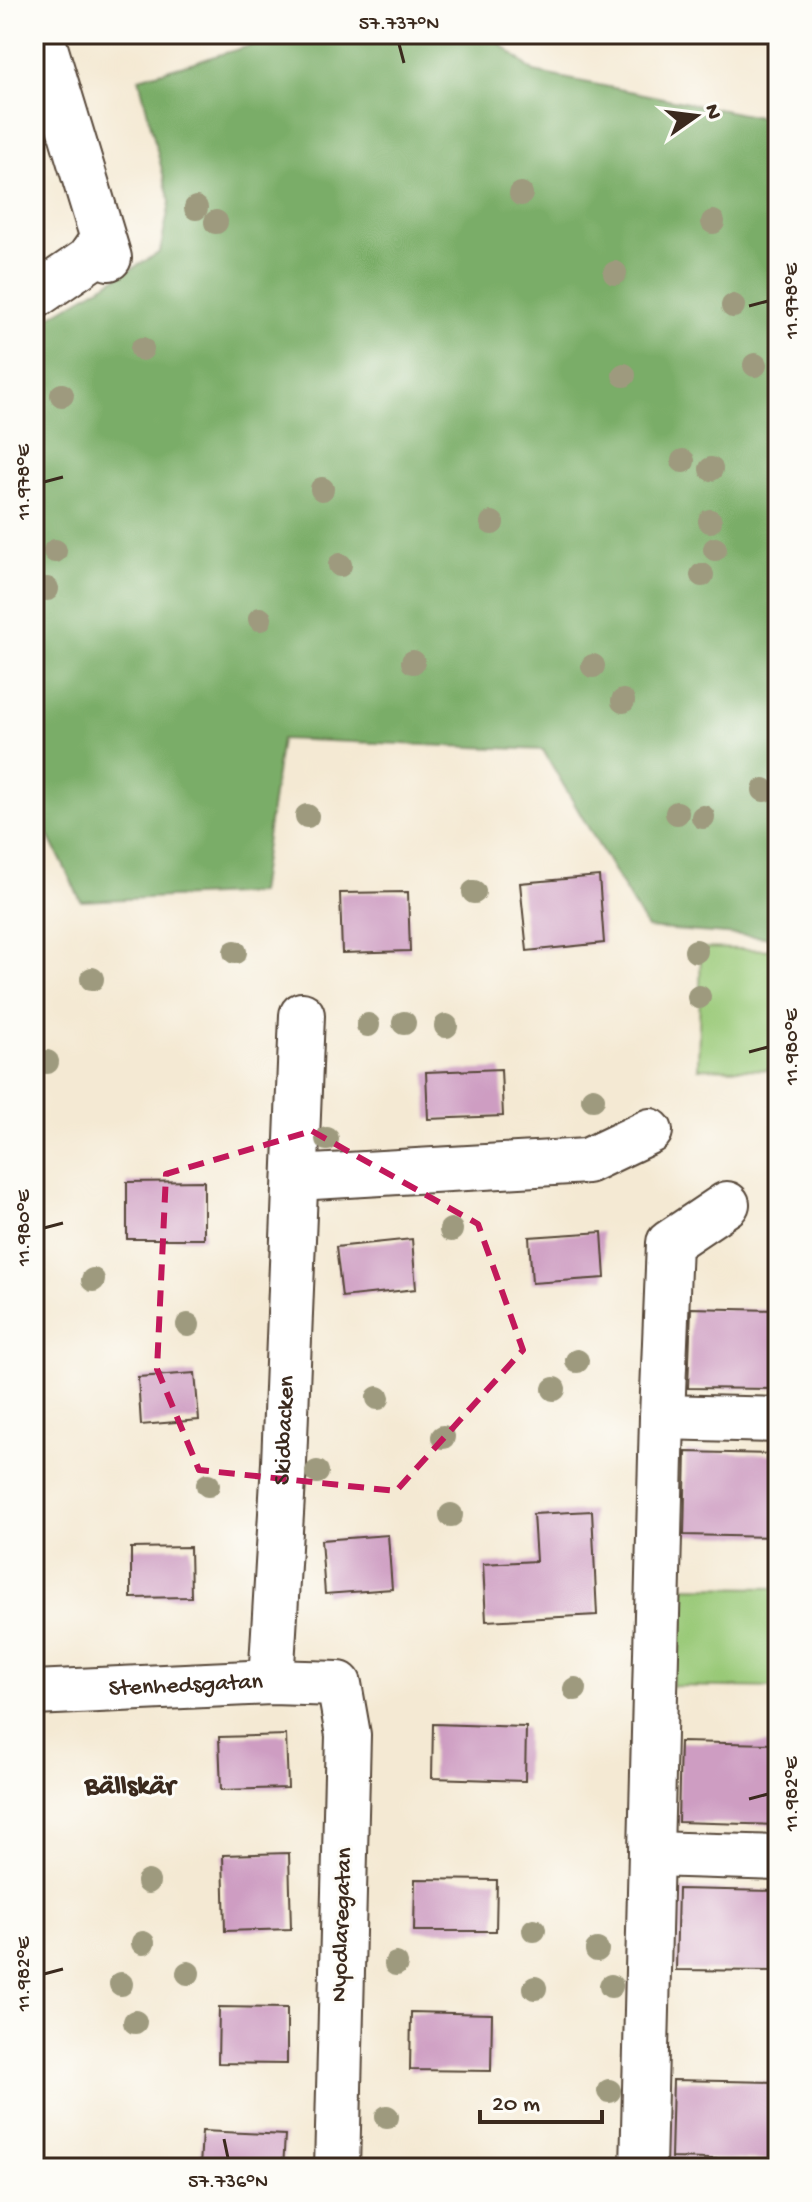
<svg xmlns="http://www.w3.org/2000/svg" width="812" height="2202" viewBox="0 0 812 2202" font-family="'Gochi Hand',sans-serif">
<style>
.green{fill:#99c977;stroke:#6a7a4a;stroke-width:2}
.forest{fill:#7aad68;stroke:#5a6c43;stroke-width:2}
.building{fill:#ce9dc2}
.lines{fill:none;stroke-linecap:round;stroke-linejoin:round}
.minor-casing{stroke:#574739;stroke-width:48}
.minor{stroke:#fff;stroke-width:44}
.tree{fill:#9e9a7e}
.marked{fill:none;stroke:#c2185b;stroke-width:6;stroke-dasharray:16 10;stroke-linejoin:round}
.ticks{fill:none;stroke:#3b2a1e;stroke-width:3}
.labels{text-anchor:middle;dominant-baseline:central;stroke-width:6;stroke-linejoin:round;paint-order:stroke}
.street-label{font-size:24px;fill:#3b2a1e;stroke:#fdfcf7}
.quarter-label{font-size:28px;font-weight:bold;fill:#3b2a1e;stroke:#fdfcf7}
.neatline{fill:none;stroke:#3b2a1e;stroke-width:3}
.ticks-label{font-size:20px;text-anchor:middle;fill:#3b2a1e}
</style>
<rect width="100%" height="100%" fill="#fdfcf7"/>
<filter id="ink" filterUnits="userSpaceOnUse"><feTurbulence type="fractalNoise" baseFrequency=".0125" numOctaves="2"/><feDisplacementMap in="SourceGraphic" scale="16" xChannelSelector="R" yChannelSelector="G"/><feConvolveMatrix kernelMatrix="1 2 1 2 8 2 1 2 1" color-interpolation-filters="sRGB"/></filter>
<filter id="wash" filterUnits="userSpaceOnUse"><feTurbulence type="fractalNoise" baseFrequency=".006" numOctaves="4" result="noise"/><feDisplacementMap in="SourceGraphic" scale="32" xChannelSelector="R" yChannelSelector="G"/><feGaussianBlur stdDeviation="1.8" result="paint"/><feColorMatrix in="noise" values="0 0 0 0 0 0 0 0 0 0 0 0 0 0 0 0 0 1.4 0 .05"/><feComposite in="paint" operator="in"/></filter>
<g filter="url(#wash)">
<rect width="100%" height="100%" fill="#f4e9d3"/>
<!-- green -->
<path class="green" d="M701,948L778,950V1070L698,1068Z
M677,1587L778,1588V1688L672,1686Z"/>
<!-- forest -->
<path class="forest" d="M291,34H489L534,72L778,121V938L647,928L543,750L281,739L259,893L81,901L34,805V700L44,698L34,670V326L160,252L170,202L139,78Z"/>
<g id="blocks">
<!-- building -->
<path class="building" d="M599,876L604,943L527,951L520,883Z
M408,892L410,951L342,953L340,893Z
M501,1069L503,1116L428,1119L426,1072Z
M204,1181V1239H127V1182Z
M602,1232L605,1278L532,1283L529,1237Z
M412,1239L416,1289L342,1297L336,1247Z
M691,1308L778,1310V1389L688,1388Z
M195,1373L199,1420L141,1425L138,1377Z
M686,1452L778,1454V1537L684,1535Z
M592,1511L597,1615L486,1621L483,1564L536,1561L533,1514Z
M388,1535L392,1589L325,1594L321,1540Z
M190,1547L191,1597L131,1598V1548Z
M433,1724L526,1727L525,1781L432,1778Z
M286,1735L288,1788L221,1790L219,1737Z
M680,1742L778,1744V1825L678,1822Z
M289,1853L291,1929L225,1931L223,1855Z
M415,1879L497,1880L496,1931H414Z
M678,1889L778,1891V1971L676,1970Z
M219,2007L287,2008V2064L218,2063Z
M411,2012L492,2014L491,2071L410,2070Z
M673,2080L778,2082V2161L671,2158Z
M202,2131L285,2135L283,2168H200Z"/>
</g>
</g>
<g filter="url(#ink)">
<use href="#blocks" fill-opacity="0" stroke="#574739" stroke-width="2"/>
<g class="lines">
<defs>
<g id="minor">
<path d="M41,34L109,258"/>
<path d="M34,297L88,260L102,240"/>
<path d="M296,1178L587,1161L650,1131"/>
<path d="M662,1417L778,1420"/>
<path id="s1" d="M271,1682L284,1463L302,1015"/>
<path id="s2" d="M34,1693L271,1682L339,1684L348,1735L337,2168"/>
<path d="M652,1854L778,1858"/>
<path d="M643,2168L662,1417L669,1243L727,1204"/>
</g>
</defs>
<!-- minor casing -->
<use href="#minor" class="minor-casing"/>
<!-- minor -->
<use href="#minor" class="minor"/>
</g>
<!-- trees -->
<g class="tree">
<circle cx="521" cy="194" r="12"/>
<circle cx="196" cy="208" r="12"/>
<circle cx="216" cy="222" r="12"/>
<circle cx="713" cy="222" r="12"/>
<circle cx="615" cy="273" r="12"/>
<circle cx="733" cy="306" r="12"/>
<circle cx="142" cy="349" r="12"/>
<circle cx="755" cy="365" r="12"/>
<circle cx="624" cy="375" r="12"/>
<circle cx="62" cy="395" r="12"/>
<circle cx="683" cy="461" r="12"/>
<circle cx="711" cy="469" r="12"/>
<circle cx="322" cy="489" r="12"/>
<circle cx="710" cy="521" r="12"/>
<circle cx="492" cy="523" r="12"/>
<circle cx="715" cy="549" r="12"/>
<circle cx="55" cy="551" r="12"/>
<circle cx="340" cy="565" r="12"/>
<circle cx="702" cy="575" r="12"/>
<circle cx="47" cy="589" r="12"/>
<circle cx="260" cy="619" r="12"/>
<circle cx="413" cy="662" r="12"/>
<circle cx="593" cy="666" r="12"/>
<circle cx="623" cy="701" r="12"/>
<circle cx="764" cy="790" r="12"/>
<circle cx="677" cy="813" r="12"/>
<circle cx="307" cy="816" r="12"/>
<circle cx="703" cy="817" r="12"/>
<circle cx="474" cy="892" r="12"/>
<circle cx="696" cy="951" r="12"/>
<circle cx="235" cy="952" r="12"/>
<circle cx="92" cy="979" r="12"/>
<circle cx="699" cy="997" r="12"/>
<circle cx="404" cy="1023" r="12"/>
<circle cx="368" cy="1025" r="12"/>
<circle cx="446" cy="1026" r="12"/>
<circle cx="47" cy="1062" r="12"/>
<circle cx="593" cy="1099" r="12"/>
<circle cx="327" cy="1139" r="12"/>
<circle cx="451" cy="1230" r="12"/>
<circle cx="93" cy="1280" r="12"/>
<circle cx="188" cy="1325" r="12"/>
<circle cx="577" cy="1361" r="12"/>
<circle cx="554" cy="1389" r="12"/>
<circle cx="378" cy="1398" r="12"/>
<circle cx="443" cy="1437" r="12"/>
<circle cx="317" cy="1472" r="12"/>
<circle cx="208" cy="1485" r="12"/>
<circle cx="451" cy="1515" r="12"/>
<circle cx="575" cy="1689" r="12"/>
<circle cx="148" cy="1882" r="12"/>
<circle cx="534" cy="1930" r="12"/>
<circle cx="143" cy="1943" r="12"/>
<circle cx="597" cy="1950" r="12"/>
<circle cx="396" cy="1964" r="12"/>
<circle cx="188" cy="1973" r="12"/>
<circle cx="121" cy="1984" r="12"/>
<circle cx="611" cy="1986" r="12"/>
<circle cx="535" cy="1988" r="12"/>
<circle cx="135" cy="2022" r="12"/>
<circle cx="609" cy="2091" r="12"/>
<circle cx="387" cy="2117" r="12"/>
</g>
</g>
<!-- marked area -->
<path class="marked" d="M312,1131L478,1224L523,1350L396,1491L199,1470L157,1369L166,1174Z"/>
<!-- ticks -->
<path class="ticks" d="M399,44L404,63M749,306L768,301M44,482L63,477M749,1052L768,1047M44,1228L63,1223M749,1799L768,1794M44,1974L63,1969M224,2139L228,2158"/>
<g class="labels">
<!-- street labels -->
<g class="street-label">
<text stroke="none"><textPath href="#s1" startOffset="252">Skidbacken</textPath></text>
<text stroke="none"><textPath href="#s2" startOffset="152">Stenhedsgatan</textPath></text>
<text transform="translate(343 1925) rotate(-88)">Nyodlaregatan</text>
</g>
<!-- quarter labels -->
<g class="quarter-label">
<text x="130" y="1787">Bällskär</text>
</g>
</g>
<!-- margin -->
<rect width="812" height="2202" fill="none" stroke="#fdfcf7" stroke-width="88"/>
<!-- north arrow -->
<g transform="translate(696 116) rotate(76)" stroke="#fdfcf7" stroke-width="6" paint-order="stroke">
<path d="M0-6L14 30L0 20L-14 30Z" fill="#3b2a1e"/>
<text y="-12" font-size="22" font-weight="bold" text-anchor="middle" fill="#3b2a1e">N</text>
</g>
<!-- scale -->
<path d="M480 2110v12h122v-12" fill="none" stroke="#3b2a1e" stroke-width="4"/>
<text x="492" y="2110" font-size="24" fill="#3b2a1e" stroke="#fdfcf7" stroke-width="6" paint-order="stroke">20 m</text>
<rect x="44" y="44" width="724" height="2114" class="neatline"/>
<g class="ticks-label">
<text x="399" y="29">57.737°N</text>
<text transform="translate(790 301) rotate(-90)" y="7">11.978°E</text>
<text transform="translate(22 482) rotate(-90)" y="7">11.978°E</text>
<text transform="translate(790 1047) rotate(-90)" y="7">11.980°E</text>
<text transform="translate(22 1228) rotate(-90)" y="7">11.980°E</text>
<text transform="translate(790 1794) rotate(-90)" y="7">11.982°E</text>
<text transform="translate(22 1974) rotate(-90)" y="7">11.982°E</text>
<text x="228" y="2187">57.736°N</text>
</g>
</svg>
